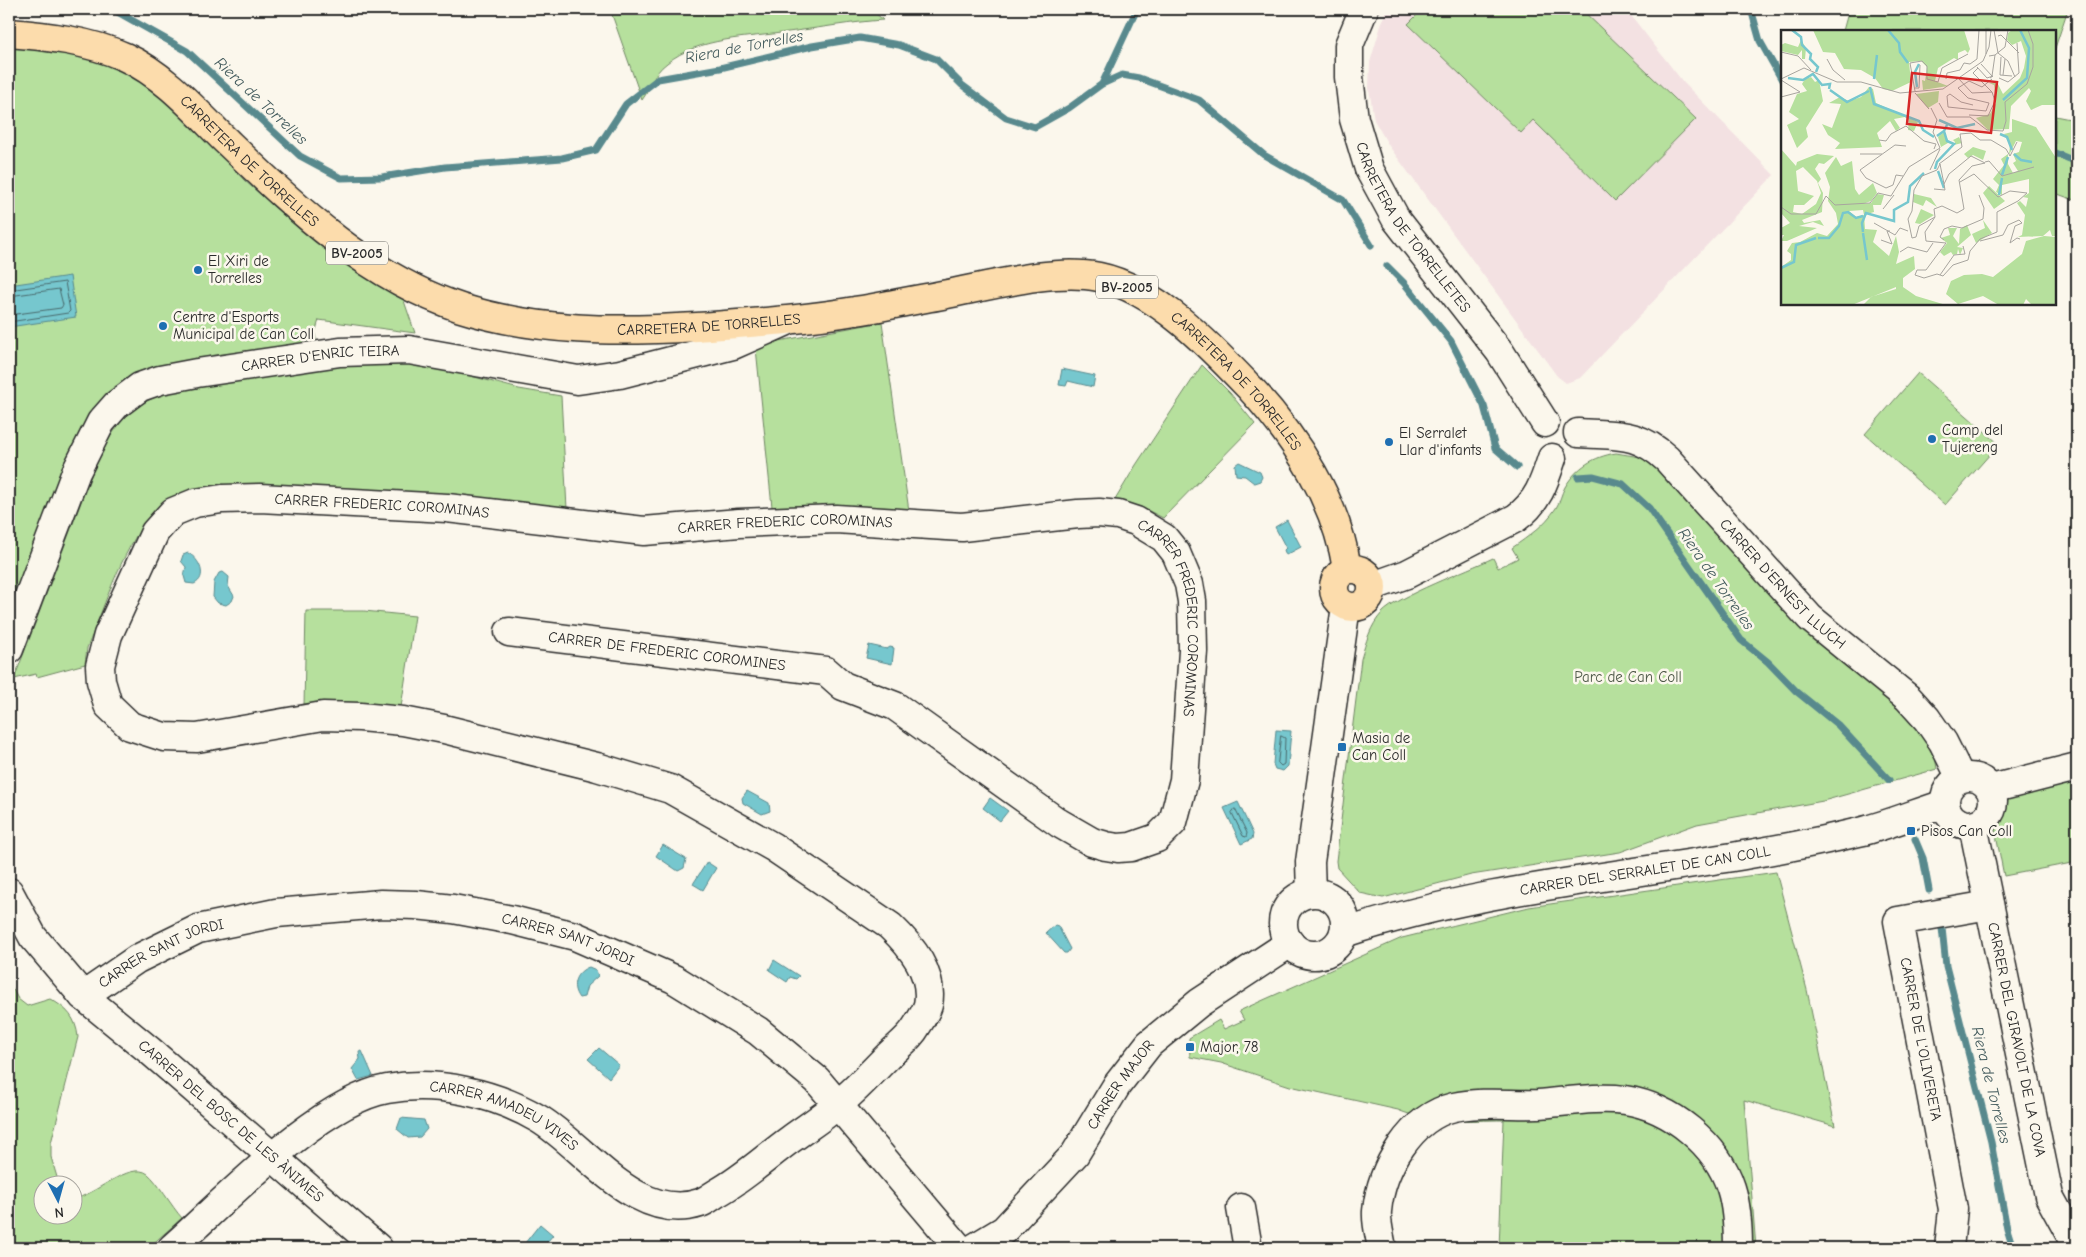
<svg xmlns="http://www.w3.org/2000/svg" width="2086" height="1257" viewBox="0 0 2086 1257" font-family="'Comic Neue',sans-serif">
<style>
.built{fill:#f3e1e2}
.green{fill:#b6e09d;stroke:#708664}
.water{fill:#76c7ce;stroke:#58898d}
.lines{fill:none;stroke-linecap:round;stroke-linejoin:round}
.shore{stroke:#49696c;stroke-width:1}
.stream{stroke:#58898d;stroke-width:7}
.minor-casing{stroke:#2b2b2b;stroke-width:31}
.major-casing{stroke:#2b2b2b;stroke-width:31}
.minor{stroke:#fbf7ec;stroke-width:28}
.major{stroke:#fcdcac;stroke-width:28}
.poi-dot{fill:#1f6fb2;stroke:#fbf7ec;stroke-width:2}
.labels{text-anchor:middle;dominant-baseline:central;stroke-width:5;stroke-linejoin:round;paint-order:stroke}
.shield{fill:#fbf7ec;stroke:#696865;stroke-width:1}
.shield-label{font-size:14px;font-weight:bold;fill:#2b2b2b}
.street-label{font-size:15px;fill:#2b2b2b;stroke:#fbf7ec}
.poi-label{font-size:15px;fill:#2b2b2b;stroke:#fbf7ec;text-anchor:start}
.park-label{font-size:15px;fill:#4e5848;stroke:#fbf7ec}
.water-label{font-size:16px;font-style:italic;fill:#425a5c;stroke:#fbf7ec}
.inset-river{fill:none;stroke:#76c7ce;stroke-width:2.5}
.inset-road{fill:none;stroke:#a8a59f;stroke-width:1}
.view{fill:#d62828;fill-opacity:0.15;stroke:#d62828;stroke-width:2.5}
.inset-edge{fill:none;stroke:#2b2b2b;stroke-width:2.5}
</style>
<rect width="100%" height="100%" fill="#fbf7ec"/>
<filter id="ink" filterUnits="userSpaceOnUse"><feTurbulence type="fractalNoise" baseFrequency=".02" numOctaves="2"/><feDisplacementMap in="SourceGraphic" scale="10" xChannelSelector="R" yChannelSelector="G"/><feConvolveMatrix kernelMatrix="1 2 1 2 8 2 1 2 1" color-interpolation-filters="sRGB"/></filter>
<g filter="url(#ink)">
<!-- built -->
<path class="built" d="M1386,9H1626L1683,82L1774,175L1580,378L1566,383L1557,376L1389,146L1374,120L1369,88L1370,62Z"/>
<!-- green -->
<path class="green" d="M610,9H871L883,20C851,22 820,28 788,32C749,38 699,37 667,63C652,74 652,87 642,100Z
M1423,9H1581L1696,119L1615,201L1533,120L1521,133L1408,24Z
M1849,9H2068L2055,48V31H1843Z
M9,47L78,54L108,63L133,75L154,89L210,143L244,180L302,231L337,257L403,298L415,333L319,320L315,333L317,345L167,364L138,374L119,385L105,397L9,614Z
M2055,116L2070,119L2077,123V201L2055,193Z
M882,322L909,511L772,507L756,348L779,341Z
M382,360L445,369L519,389L561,396L567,509L158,508C123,543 106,603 87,648L85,664L37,677L36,674L14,679L97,460C118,420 133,402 178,389Z
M1202,365L1230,393L1255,424L1163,518L1141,507L1115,500L1136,465Z
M1918,373L1999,444L1945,505L1865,434Z
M1616,453L1640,457L1658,467L1786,613L1839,661L1903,711L1920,731L1935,756L1937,769L1823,801L1697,824L1620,852L1471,875L1383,898L1360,893L1337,868L1336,861L1361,659C1366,642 1370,626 1382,613C1398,596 1468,570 1493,558L1498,568L1518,558L1512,548C1529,536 1544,526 1556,508C1560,502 1561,494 1565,487C1577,467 1593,457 1616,453Z
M306,611H364L415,616L401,707L348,702L304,706Z
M2070,778L2077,813V862L2004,876L1994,825C2001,816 2003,804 2011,796Z
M1776,872L1807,990L1835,1126L1744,1100L1756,1248H1499L1504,1120C1470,1120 1430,1124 1398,1110L1290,1086L1221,1063L1190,1057L1189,1038L1219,1020L1224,1029L1244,1020L1239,1011L1402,938L1529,907Z
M9,982L18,999L27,1006L50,999C67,1008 76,1018 78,1037L51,1143V1157L59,1184H42V1214H72L73,1199C93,1197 130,1160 148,1174C157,1181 172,1207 182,1218L148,1248H9Z"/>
<!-- water -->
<path class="water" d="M70,276L76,317L9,327V285Z
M1062,369L1095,376L1093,387L1068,381L1066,386L1059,385Z
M1239,462L1260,472L1262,477L1260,481L1254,483L1245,476L1236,475L1235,465Z
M1287,520L1301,547L1286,555L1284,550L1286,548L1275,527Z
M188,553C200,559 208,578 194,584L186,583L184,576L186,567L181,561L183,555Z
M223,572L229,577L228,586L234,596L232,601L226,605L218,603L213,597L214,582L219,573Z
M869,645L887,649L890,647L894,648L892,664L866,658Z
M1276,730L1291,731L1288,766L1283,771L1275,769L1273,764Z
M747,791L769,803L770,811L762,814L743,803L742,798Z
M990,798L1008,811L1000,821L983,808Z
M1238,802L1253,834L1252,839L1241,844L1224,808Z
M663,845L686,859L684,868L678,871L656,856Z
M707,862L716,868L703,890L693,884Z
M1055,925L1058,926L1070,949L1067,953H1064L1046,933Z
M774,960L799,976L796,979L790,977L787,982L769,970Z
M589,967L596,970L598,976L587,986L584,997L579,998C570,986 575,972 589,967Z
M599,1048L619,1065L609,1078L588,1059Z
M362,1051L373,1076L358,1080L352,1069L360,1059L359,1052Z
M401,1118L424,1120L427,1129L420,1137L408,1138L397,1129Z
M540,1224L553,1235L542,1248H521Z"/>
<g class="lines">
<!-- shore -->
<path class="shore" d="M9,290L65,282L70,311L68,313L9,322
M9,296L59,289L63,305L61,308L9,315
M1281,736L1285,738L1284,764L1281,766L1278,763Z
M1235,809L1247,833L1246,837L1243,836L1232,813Z"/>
<!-- stream -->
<path class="stream" d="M112,9L187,51L300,156L341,178L382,177L445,167L562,158L596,150L626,104L658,79L720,68L812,46L860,38L899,45L936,59L962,85L1006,118L1035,127L1069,108L1102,84L1122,75L1139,78L1199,100L1264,155L1343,200L1371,245
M1751,9L1760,41L1782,80
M1102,84L1137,9
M2055,153L2077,162
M1387,266L1404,283L1451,341L1484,406L1495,448L1517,467
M1578,477L1593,476L1623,484L1649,508L1741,640L1768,662L1796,691L1838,725L1889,780
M1915,839L1923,858L1929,890
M1942,928L1946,966L1991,1142L2007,1229L2013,1248"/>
<defs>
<g id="minor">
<path id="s1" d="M1364,9L1349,45V77L1354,119L1369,169L1396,219L1500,352L1545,423"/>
<path id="s2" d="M1578,433C1617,436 1637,431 1667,459L1810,618L1908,698L1927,719L1943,742L1961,778"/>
<path d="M1373,586L1407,574L1516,518C1538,502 1544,483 1552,458"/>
<path id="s3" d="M9,649L76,472L101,422L116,405L140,387L160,380L197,373L340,352L409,350L578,380L620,374L733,345L785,322"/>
<circle cx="1969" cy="801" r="24"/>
<path d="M1991,789L2077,767"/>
<path id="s4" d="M1973,825L2049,1196L2077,1247"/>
<path id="s5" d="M9,892L33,937L83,996L149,1050L378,1248"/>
<path d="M1311,893L1310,862L1346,606"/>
<circle cx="1314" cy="924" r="31"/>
<path id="s6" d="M1344,933C1511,878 1689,873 1859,832C1888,825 1916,813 1945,804"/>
<path id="s7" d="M83,996L137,959L198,929L276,913L381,904L416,905L453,909L512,920L575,936L674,979L758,1031L817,1080L959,1248"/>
<path d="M1241,1208L1248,1248"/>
<path id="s8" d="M172,1248C225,1201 319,1101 387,1089C437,1080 495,1093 539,1119C586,1147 636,1224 700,1203C706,1201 712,1196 717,1193C744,1178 766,1157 791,1139C806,1128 822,1118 836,1106C855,1091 871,1073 888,1056C897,1047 910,1038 916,1027C920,1021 926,1012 928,1005C934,973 911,946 890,926L773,847L670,789L597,767L444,729L403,721L360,717L323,716L197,738L164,737L130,726L108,705L101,681L100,666L108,635L155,532L173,512L195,503L222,499L260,498L447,508L644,531L739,523L836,519L962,527L1078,514L1099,513L1118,515L1136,521L1164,538L1176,553L1189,584L1192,601L1193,651L1184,780L1173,822L1157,838L1131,847L1118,848L1106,846L1092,842L1059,823L895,706L843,686L826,671L509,632"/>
<path id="s9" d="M974,1248L1004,1230L1075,1154L1117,1085L1149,1044L1199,1003L1290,943"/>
<path d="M1382,1248C1380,1236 1376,1223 1377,1211C1381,1168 1411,1117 1454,1107C1481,1101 1511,1105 1538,1104C1566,1102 1597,1096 1625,1100C1671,1107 1717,1144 1731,1188C1737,1207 1738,1228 1738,1248"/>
<path d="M1949,1248L1953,1209L1898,921L1989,905"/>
</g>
<g id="major">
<path id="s10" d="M9,33C48,36 89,41 125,57C163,74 194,109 223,138C293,205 366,277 461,308C538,332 616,332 697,327C750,323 803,320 855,311C879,308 902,302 926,298C976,290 1049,267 1099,277C1157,289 1212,348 1251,389C1296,438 1337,502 1347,569"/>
<circle cx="1353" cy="588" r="19"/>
</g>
</defs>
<!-- minor casing -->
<use href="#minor" class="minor-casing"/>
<!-- major casing -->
<use href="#major" class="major-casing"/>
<!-- minor -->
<use href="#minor" class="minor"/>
<!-- major -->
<use href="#major" class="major"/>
</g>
</g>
<!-- markers -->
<g class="poi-dot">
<circle cx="198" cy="270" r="5"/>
<circle cx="163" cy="326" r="5"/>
<circle cx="1932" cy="439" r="5"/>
<circle cx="1389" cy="442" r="5"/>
<rect x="1337" y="742" width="10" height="10" rx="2.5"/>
<rect x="1906" y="826" width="10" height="10" rx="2.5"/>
<rect x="1185" y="1042" width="10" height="10" rx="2.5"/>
</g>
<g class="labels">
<!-- shield labels -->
<g class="shield">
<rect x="326" y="241.5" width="62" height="23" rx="4"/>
<rect x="1096" y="275.5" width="62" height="23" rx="4"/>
</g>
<g class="shield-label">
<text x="357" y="253">BV-2005</text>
<text x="1127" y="287">BV-2005</text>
</g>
<!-- street labels -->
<g class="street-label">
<text stroke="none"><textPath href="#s10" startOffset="282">CARRETERA DE TORRELLES</textPath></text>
<text stroke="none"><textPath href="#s1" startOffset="238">CARRETERA DE TORRELLETES</textPath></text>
<text stroke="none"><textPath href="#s10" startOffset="792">CARRETERA DE TORRELLES</textPath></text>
<text stroke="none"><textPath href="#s3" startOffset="481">CARRER D'ENRIC TEIRA</textPath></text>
<text stroke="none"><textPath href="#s10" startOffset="1362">CARRETERA DE TORRELLES</textPath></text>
<text stroke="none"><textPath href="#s8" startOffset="2280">CARRER FREDERIC COROMINAS</textPath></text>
<text stroke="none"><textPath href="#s8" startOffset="2685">CARRER FREDERIC COROMINAS</textPath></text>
<text stroke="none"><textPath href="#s2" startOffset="266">CARRER D'ERNEST LLUCH</textPath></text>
<text stroke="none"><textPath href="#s8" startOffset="3149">CARRER FREDERIC COROMINAS</textPath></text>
<text transform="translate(667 651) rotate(7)">CARRER DE FREDERIC COROMINES</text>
<text stroke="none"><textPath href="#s6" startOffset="308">CARRER DEL SERRALET DE CAN COLL</textPath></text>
<text stroke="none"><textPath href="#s7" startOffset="510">CARRER SANT JORDI</textPath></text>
<text stroke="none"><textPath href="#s7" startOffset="90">CARRER SANT JORDI</textPath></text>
<text transform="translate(1921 1039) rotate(79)">CARRER DE L'OLIVERETA</text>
<text stroke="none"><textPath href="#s4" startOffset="219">CARRER DEL GIRAVOLT DE LA COVA</textPath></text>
<text stroke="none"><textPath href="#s9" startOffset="222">CARRER MAJOR</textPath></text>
<text stroke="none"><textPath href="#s8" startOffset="394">CARRER AMADEU VIVES</textPath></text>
<text stroke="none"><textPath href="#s5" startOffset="322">CARRER DEL BOSC DE LES ÀNIMES</textPath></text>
</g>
<!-- poi labels -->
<g class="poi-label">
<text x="208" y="261">El Xiri de<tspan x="208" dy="17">Torrelles</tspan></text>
<text x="173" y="317">Centre d'Esports<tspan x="173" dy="17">Municipal de Can Coll</tspan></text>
<text x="1942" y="430">Camp del<tspan x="1942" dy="17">Tujereng</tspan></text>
<text x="1399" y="433">El Serralet<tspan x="1399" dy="17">Llar d'infants</tspan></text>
<text x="1352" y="738">Masia de<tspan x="1352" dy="17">Can Coll</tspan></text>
<text x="1921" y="831">Pisos Can Coll</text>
<text x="1200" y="1047">Major, 78</text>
</g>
<!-- park labels -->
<g class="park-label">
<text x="1628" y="677">Parc de Can Coll</text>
</g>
<!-- water labels -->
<g class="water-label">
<text transform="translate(744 47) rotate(-11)">Riera de Torrelles</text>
<text transform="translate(261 101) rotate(43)">Riera de Torrelles</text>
<text transform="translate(1716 579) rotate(55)">Riera de Torrelles</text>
<text transform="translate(1991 1085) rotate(76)">Riera de Torrelles</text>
</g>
</g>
<!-- overview -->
<g transform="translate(1781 30)">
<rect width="275" height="275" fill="#fbf7ec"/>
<path d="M32,0H183L189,19L187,23L184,20L177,23V30L173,28L157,38L154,51L167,56L142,60L141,50L144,51L146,37L140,31L128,32L130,52L111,61L102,59L94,48L80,40L63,39L54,23L42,22ZM231,0H275V75H261L250,80L245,71L250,61L248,58L230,76L228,99L207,100L195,88L209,84L215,73L213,55L208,53L216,52L222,64L239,48L243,38L245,26L240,11L231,15L226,10L227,3ZM20,10L25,18L24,29H21V20L17,25L0,21V15L4,13L17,17ZM30,47L34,52L38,50L42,71L25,98L27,107L16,118L6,95L18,89L8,82L16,64L26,61L21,54L24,49ZM88,57L92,59L95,73L137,92L133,101L127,100L128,90L124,87L113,89L119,98L115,101L109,91L96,103L101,117L54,119L59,113L47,105L41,94L51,98L60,74L48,73L59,67L68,71L80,67ZM158,61L157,72L147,78L135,64ZM231,89L255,97L275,128V206H271L269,200L262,206L237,207L241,205L244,185L236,173L239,171L245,177L247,168L242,167L248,163V149L221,155V165L215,162L218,155L212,149L223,135L220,129L227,124V134L232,143L237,141L232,133L235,131L232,124L238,122L241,112L235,111L228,125L229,115L223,104L231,102ZM163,102L168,112L178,107L181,113L173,115L174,112L172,110L160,117L157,107ZM192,117L205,121L202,130L192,125L187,128L183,124ZM0,119L15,136L16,132L36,124L53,126L43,134L38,133L34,139L40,149L37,153L42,163L41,182L21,190L23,193L39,190L43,196L32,192L18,196L36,198L6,211H0L3,205H0V198L9,193L0,183ZM22,137L36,151L40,163L35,174L21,184L12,182L13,175H23L33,166L17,161L15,141ZM55,127L60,136L71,131L74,159L78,165L92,153L96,163L90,171L82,174L90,173L96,164L103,165L100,175H92L93,182L83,185L82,180L68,181L75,187L83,185L84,199L96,200L92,212L108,226L115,206L118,222L115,234L133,226L134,239L122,248V257L135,266L165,275H82L90,267L115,259V257L71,275H0V237L10,230V224L6,221L11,213L19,212L36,203L46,206L57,194L55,183L47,171L49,157L44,143ZM208,156L224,171L213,179L202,163ZM133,164L150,168L156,177L145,170L142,176L132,172ZM140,179L153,185L139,194L134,193ZM202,190L211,203L195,213L191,204L204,198ZM186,195L190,205L176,217L182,218L179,225L177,219L176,224L172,225L170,222L163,226L159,222L166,213L160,208L169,205L167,198H176L172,206L178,214L179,199ZM263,206L275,207V275H251L245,269L242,275H218L202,266L177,274L165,264L170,251L183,245L201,244L212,247L241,224L245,211Z" fill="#b6e09d" fill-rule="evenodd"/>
<path class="inset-river" d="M11,0L20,7L21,15L30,24L29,29L37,37L35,42M107,0L118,13L119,22L127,33M7,48L22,50L32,44L41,55L49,54L48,59M93,49L96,25M89,57L93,74L138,91L142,100L153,107M136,57L134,42L138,34M49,60L66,72L88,61M222,70L246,48L248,18L239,0M158,90L176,98L194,94M219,104L226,107L231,120M156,106L163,101L166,95M233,124L240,130L251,132M154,139L156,132L173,114L166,111L163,101M157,141L163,158M221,145L227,127M218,165L221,148M82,202L81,193L85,183L113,191V180L127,172L129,156L143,143M82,203L86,230M37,208H48L58,196L62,183L67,182L75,188L82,186M0,238L13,232L15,215L35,208"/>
<path class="inset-road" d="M205,0V24M213,0L217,23M217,6L220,5L238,23M0,22L17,26L30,40M217,23L227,31L234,47M208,26L214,25L224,17L227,0M220,27L219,45L231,46M46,29L52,40L64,50M200,34L211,46M196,37L206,48L212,46L209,48M222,45L224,29M211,46L214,25M177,48L191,63L211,62M218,48L227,52L238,43L236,13M0,49L23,38L56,52H80L119,63L162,59L202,31L208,17L210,0M165,49L166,43L179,40L183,33L189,34L196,29L198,0M134,58H138L139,35M134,61L129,33L141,31L146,36V49L157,52L161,38L187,24M134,63L148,79M0,67L19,62L0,50M158,73L166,87H189L206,100L222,101L225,91L224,72L246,54L252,37V14L247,0M192,75L180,72L169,64L166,66L167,77L205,81L208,73L187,68L177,58L188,51L201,57L211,49M150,78L156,90L152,102L159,118M188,85L207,86L214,71L211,62L192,43L197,38M98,110L105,111L110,104L125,96L143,111L155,114L153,119M79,124H101M190,126L204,133L191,136L178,150L183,179L176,183L161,176L153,179L154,187L138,196L135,207L131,208L127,189L131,181L133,160L141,146L156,140L159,134L163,154L168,144ZM204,132L208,131L221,146L253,137M158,134L181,117L179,104L190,103L199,110H210L225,119L229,126L236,112M149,140L159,119M122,146L115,145L112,155L105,158L85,148L79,140L114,115L125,116M153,159L164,160L163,154M0,177L10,184H35L45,166L54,175L89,173L97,163L110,166L128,137L159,118M102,179L113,165M93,193L114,205L119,198L127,201M100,210L111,214L106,201H109M163,210L159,207L163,199L171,196L181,198L202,189L203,178L198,165M199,211L222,205L227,195L238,190L241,193L234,196L229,213L236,208L239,209M119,222L127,217L146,222L152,213M136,240L134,245L143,248L156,244L162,246L172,235L187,230L189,221L199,209L216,202V182L237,171L246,163L229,161L217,167L193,144L179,152M136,240H145L165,213L145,211L144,202L154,187M159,245L173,225L184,224L182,216"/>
<path class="view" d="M131,43L216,52L210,103L126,94Z"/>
<rect width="275" height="275" class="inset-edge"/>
</g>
<!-- margin -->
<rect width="2086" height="1257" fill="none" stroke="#fbf7ec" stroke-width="30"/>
<rect x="15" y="15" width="2056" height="1227" fill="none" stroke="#2b2b2b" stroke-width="2" filter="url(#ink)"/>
<!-- north arrow -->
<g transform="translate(58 1200) rotate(174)"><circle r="24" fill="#fbf7ec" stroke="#a8a59f"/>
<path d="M0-4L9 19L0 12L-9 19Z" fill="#1f6fb2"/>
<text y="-8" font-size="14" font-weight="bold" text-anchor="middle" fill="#2b2b2b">N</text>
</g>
</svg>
